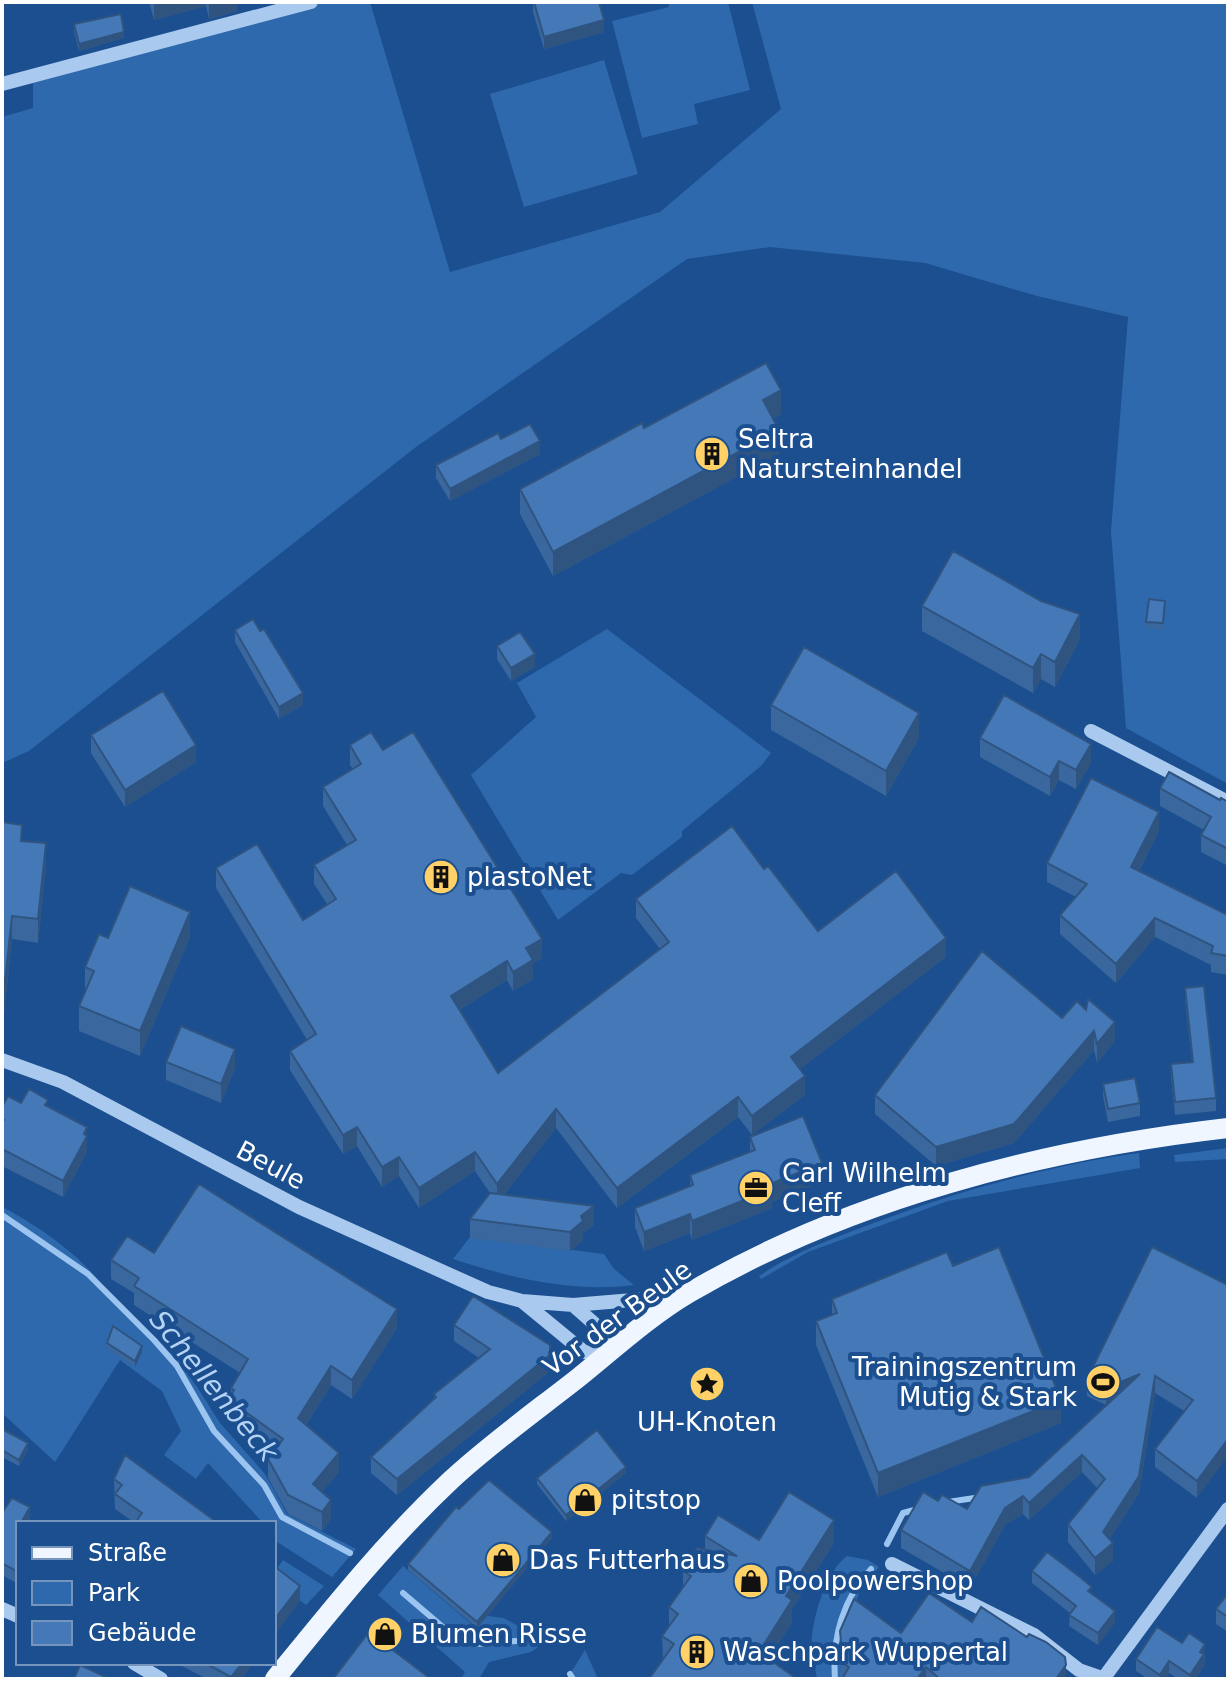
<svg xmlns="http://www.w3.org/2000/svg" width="1230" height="1681" viewBox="0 0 1230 1681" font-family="'DejaVu Sans',sans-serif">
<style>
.green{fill:#2e69ad}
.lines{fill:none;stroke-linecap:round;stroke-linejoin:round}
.stream{stroke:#9cc4f0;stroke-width:6}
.minor{stroke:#a9c9ee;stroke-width:14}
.major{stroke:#f0f6ff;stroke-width:20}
.wall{fill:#3a679d}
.shaded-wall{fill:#305480}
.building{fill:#4478b7;stroke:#305480;stroke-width:2}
.labels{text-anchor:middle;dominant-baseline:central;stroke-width:8;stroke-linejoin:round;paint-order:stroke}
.poi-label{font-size:26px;fill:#fff;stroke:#1b4f8f;text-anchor:start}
.street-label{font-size:26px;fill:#fff;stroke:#1b4f8f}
.water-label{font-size:28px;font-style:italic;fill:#b5d3f5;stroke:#1b4f8f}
</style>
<rect width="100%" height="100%" fill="#1b4f8f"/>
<!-- green -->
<path class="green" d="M323,2H370L450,272L660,212L781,109L752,2H1228V784L1126,728L1111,531L1128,317L1037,296L925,263L770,247L687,259L416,447L29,751L2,763V117L33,108V83Z
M668,2H728L750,90L694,104L698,124L642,138L612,21L669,7Z
M604,60L638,174L524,207L490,94Z
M607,629L771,753L761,766L682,831V837L632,875L621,873L558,920L471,775L536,717L517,683Z
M1228,1148V1159L1175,1162L1174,1155Z
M1139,1153L1140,1168L948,1201L808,1252L761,1279L759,1276C794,1252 832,1239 871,1224C959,1191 1046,1166 1139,1153Z
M2,1207C33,1222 86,1259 104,1288L183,1365L220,1423L265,1474L287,1514L356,1549L332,1577L274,1540V1523H263L208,1463L196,1479L164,1455L181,1431L162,1391L120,1360L55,1462L2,1413Z
M470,1237L604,1254L614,1269L634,1285C572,1293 511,1278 453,1259Z
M847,1556L868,1560L879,1567L860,1591L839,1646L844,1679H817C815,1665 810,1649 812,1635C815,1611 827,1570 847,1556Z
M283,1560L324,1586L306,1605L274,1581V1573Z
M403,1566L476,1628L487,1616L504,1618L546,1642L531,1652L489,1662L479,1679H461L465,1672L378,1595Z
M585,1650L598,1679H569L568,1677Z"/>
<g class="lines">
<!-- stream -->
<path class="stream" d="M2,1215L88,1274L154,1340L177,1366L214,1431L264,1485L282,1517L350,1553
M948,1502L981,1497
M887,1544L903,1513L918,1509
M403,1593L458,1640L477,1644L516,1641
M570,1674L573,1679
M835,1679C832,1638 843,1598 871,1569"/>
<!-- minor -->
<path class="minor" d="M2,84L311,2
M1091,731L1228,802
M2,1060L63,1082L299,1207L488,1292L522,1301L573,1305L598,1327L608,1354L584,1352L522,1301
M573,1305L681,1296
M892,1564L1034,1635L1079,1670L1105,1679
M2,1609L18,1616
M134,1663L161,1679
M1103,1679L1228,1509"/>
<!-- major -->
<path class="major" d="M275,1679C331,1610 386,1541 451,1480C491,1443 536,1411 578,1378C614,1349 650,1316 689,1293C849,1199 1044,1149 1228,1128"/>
</g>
<!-- wall -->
<path class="wall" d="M149,2H237V11L209,19L206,6L154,20Z
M533,2L604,32L544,49L533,12Z
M74,24L124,38L79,51L74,31Z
M781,414L773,419L779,454L553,576L520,514V489L644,428Z
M501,439L540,454L450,501L436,478V465Z
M922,606L1080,639L1055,687L1041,679L1033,693L922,631Z
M1165,607L1163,630L1146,628V622Z
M235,630L303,705L279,719L235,642Z
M497,646L535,667L511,681L497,659Z
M771,705L919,738L886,796L771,730Z
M91,735L196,762L125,807L91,753Z
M980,738L1091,763L1076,789L1059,780L1050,796L980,757Z
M350,745L383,750L542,958L533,963V979L513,991L507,980L459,1010L498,1073L660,949L636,918V899L764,869L818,931L946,957L800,1069L805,1095L752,1135L738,1117L617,1208L556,1128L504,1195L594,1225L583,1233V1240L570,1251L470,1238V1219L490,1193L475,1171L419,1208L399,1176L382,1187L357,1146L343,1154L290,1070V1051L307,1040L216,888V868L303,920L327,904L314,884V865L347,845L323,806V787L353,769L350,765Z
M1160,788L1228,802V866L1201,852V835L1204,830L1160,806Z
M2,822L22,841L46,867L38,943L12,939L4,1014L2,1013Z
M1159,831L1139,871L1228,915V975L1211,972V965L1155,937L1116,983L1060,934V915L1076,897L1047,882V863Z
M190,937L140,1056L79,1031V1006L85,992V967L108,938Z
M1185,988L1216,1098V1111L1175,1115L1171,1077V1064L1192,1062L1185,1001Z
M1062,1018L1115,1041L1097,1063L1094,1050L1014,1143L936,1166L875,1114V1095Z
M166,1062L235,1068L221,1103L166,1080Z
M1103,1084L1140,1103V1116L1108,1122L1103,1096Z
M21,1103L48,1106L87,1127V1152L63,1197L2,1166V1107Z
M750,1137L822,1182L772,1202V1208L692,1240L690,1233L644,1251L635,1227V1208L690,1186V1175L750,1152Z
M154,1253L397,1328L352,1399L331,1385L306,1425L339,1472L322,1492L331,1519L322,1531L288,1514L268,1478V1459L274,1451L229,1418V1400L231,1396V1388L240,1373L134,1305V1293L111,1279V1260Z
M953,1266L1061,1423L878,1497L816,1345V1321L832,1315V1299Z
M1228,1285L1197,1498L1155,1467V1449L1184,1411L1155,1393L1139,1493L1109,1540L1113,1561L1095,1575L1068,1542V1524L1097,1488L1082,1472L1029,1520L1023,1514L1005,1525L970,1588L901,1548V1530L938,1501L967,1509L1029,1477L1106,1405L1087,1396V1379Z
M454,1325L550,1371L397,1495L371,1473V1457L434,1399V1394L479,1358L454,1341Z
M107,1343L142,1352L135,1367L107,1349Z
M2,1429L28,1450L19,1466L2,1457Z
M626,1473L566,1521L537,1484V1478Z
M114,1479L218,1523H135L115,1509Z
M459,1509L552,1538L477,1628L408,1570V1564Z
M2,1513L30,1519L28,1523H18V1584L2,1575Z
M705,1536L759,1540L834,1543L792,1609V1623L663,1660L662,1636L669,1626V1607L683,1588V1571L705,1550Z
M1032,1571L1115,1622L1098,1645L1069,1626L1070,1613L1032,1583Z
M1228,1597V1632L1216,1624V1609Z
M972,1622L1066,1679H842L840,1631L901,1633Z
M1182,1643L1205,1656L1204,1666L1195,1679H1178L1169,1673L1165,1679H1148L1136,1671V1659Z
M176,1663H253L241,1679H207Z"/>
<!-- shaded-wall -->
<path class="shaded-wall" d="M2,2H17L2,6Z
M163,2H206V6L154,20V4Z
M213,2H237V11L209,19V3Z
M604,20V32L544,49V37Z
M124,32V38L79,51V44Z
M781,390V414L763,424V400Z
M779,430V454L553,576V552Z
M540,441V454L450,501V489Z
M1080,614V639L1055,687V662Z
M535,654V667L511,681V668Z
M1041,654V679L1033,693V668Z
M303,693V705L279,719V707Z
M919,713V738L886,796V771Z
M1091,744V763L1076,789V770Z
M196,745V762L125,807V790Z
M1059,761V780L1050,796V777Z
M1159,812V831L1131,886V867Z
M46,843V867L38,943V919Z
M190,912V937L140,1056V1031Z
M12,916V939L4,1014V990Z
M1155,918V937L1116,983V964Z
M946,938V957L791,1076V1057Z
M542,939V958L533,963V979L513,991V972L526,948Z
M507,961V980L451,1015V996Z
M1115,1022V1041L1097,1063V1044Z
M1094,1031V1050L1014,1143L936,1166V1147Z
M235,1049V1068L221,1103V1084Z
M805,1076V1095L752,1135V1116Z
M738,1097V1117L617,1208V1188Z
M556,1109V1128L497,1204V1184Z
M87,1127V1152L63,1197V1181Z
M357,1127V1146L343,1154V1135Z
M475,1152V1171L419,1208V1188Z
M399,1157V1176L382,1187V1167Z
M822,1163V1182L772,1202V1208L692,1240V1221L770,1184Z
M594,1206V1225L583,1233V1240L570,1251V1232L581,1216Z
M690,1214V1233L644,1251V1232Z
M397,1309V1328L352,1399V1380Z
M142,1346V1352L135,1367V1361Z
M550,1355V1371L397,1495V1479Z
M331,1366V1385L298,1437V1418Z
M1140,1374L1106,1405V1388Z
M1155,1376V1393L1139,1493L1103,1550V1532Z
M1061,1400V1423L878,1497V1473Z
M1228,1439V1456L1197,1498V1481Z
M28,1443V1450L19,1466V1460Z
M339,1453V1472L313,1503V1484Z
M1082,1455V1472L1029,1520V1503Z
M626,1467V1473L566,1521V1515Z
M1023,1496V1514L1005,1525L970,1588V1571L1005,1508Z
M331,1500V1519L322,1531V1512Z
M30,1507V1519L28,1523H22Z
M834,1520V1543L792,1609V1623L759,1675V1652L786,1596Z
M552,1532V1538L477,1628V1622Z
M1113,1543V1561L1095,1575V1558Z
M300,1586V1601L274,1636V1620Z
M1115,1611V1622L1098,1645V1633Z
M1205,1644L1204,1666L1195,1679H1190V1675L1200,1652Z
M1169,1661V1673L1165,1679H1160V1675Z
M242,1663H253L241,1679H231V1677Z
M1066,1665V1679H1056Z
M926,1667V1679H917Z"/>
<!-- building -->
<path class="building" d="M534,2H599L604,20L544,37Z
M121,14L124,32L79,44L74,24Z
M766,363L781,390L763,400L779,430L553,552L520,489L642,423L644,428Z
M530,424L540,441L450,489L436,465L498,433L501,439Z
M953,551L1041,601L1080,614L1055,662L1041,654L1033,668L922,606Z
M1149,599L1165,601L1163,623L1146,622Z
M253,619L260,631L264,629L303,693L279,707L235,630Z
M520,632L535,654L511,668L497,646Z
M804,647L919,713L886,771L771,705Z
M163,691L196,745L125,790L91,735Z
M1004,695L1091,744L1076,770L1059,761L1050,777L980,738Z
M371,732L383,750L413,732L542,939L526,948L533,960L513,972L507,961L451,996L498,1073L669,942L636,899L732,826L764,869L768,866L818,931L896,871L946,938L791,1057L805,1076L752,1116L738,1097L617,1188L556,1109L497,1184L475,1152L419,1188L399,1157L382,1167L357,1127L343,1135L290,1051L316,1034L216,868L257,844L303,920L336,899L314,865L356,840L323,787L361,764L350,745Z
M1169,772L1220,800L1221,798L1228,802V849L1201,835L1211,817L1160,788Z
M1091,778L1159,812L1131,867L1228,915V956L1211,953L1213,946L1155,918L1116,964L1060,915L1087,884L1047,863Z
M2,822L22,825L21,841L46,843L38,919L12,916L4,990H2Z
M130,886L190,912L140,1031L79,1006L94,971L85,967L99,934L108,938Z
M982,951L1062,1018L1077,1001L1086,1010L1088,999L1115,1022L1097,1044L1094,1031L1014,1124L936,1147L875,1095Z
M1204,986L1216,1098L1175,1102L1171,1064L1193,1062L1185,988Z
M181,1026L235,1049L221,1084L166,1062Z
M1135,1078L1140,1103L1108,1109L1103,1084Z
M29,1089L48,1100L45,1105L87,1127L84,1134L87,1136L63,1181L2,1149V1123L4,1120L2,1119V1107L8,1096L21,1103Z
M803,1116L822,1163L770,1184L772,1189L692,1221L690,1214L644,1232L635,1208L693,1185L690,1175L755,1150L750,1137Z
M199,1184L397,1309L352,1380L331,1366L298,1418L339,1453L313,1484L331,1500L322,1512L288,1495L268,1459L283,1439L229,1400L234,1390L231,1388L248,1359L134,1286L139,1278L111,1260L127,1236L154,1253Z
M490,1193L594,1206L581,1216L583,1221L570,1232L470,1219Z
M999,1247L1061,1400L878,1473L816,1321L837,1313L832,1299L947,1252L953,1266Z
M1152,1247L1228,1285V1439L1197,1481L1155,1449L1193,1400L1155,1376L1139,1476L1103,1532L1113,1543L1095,1558L1068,1524L1105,1479L1082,1455L1029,1503L1023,1496L1005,1508L970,1571L901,1530L923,1492L938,1501L942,1495L967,1509L981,1486L1029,1477L1140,1374L1106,1388L1087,1379Z
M473,1296L550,1345V1355L397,1479L371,1457L436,1397L434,1394L490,1349L454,1325Z
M113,1326L142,1346L135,1361L107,1343Z
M2,1429L28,1443L19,1460L2,1450Z
M597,1430L626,1467L566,1515L537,1478Z
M125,1455L218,1523H135L142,1513L115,1494L122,1485L114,1479Z
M489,1480L552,1532L477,1622L408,1564L456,1507L459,1509Z
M789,1492L834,1520L786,1596L792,1600L759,1652L797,1679H649L674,1644L662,1636L678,1614L669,1607L691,1576L683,1571L697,1548L737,1556L705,1536L718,1515L759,1540Z
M12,1498L30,1507L22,1521L26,1523H18V1572L2,1563V1513Z
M1047,1552L1080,1577L1092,1587L1088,1591L1115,1611L1098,1633L1069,1615L1076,1606L1032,1571Z
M274,1566L300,1586L274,1620Z
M929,1593L972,1622L981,1607L1027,1637L1029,1634L1046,1642L1065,1657L1066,1665L1056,1679H940L926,1667L917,1679H842L849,1667L843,1663L840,1631L854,1599L901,1633Z
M1226,1596L1228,1597V1617L1216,1609Z
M1157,1627L1182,1643L1189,1633L1205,1644L1200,1652L1204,1654L1190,1675L1169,1661L1160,1675L1136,1659Z
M369,1632L431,1679H333Z
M205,1663H242L231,1677Z
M80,1665L108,1678V1679H74Z"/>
<!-- icons -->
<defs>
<symbol id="building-disc" viewBox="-11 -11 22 22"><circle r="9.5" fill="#ffd166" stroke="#1b4f8f"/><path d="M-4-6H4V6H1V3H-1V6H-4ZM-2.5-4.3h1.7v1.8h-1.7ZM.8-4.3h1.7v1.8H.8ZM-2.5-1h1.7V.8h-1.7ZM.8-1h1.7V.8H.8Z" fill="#111"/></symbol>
<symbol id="office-disc" viewBox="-11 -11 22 22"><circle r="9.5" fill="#ffd166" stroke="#1b4f8f"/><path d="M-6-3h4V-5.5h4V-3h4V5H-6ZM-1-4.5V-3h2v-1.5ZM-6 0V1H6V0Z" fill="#111"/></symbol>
<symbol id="stadium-disc" viewBox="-11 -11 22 22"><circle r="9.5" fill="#ffd166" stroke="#1b4f8f"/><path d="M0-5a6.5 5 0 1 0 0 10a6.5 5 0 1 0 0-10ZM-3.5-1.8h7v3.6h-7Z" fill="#111"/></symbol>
<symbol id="sight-disc" viewBox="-11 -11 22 22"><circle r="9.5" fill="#ffd166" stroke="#1b4f8f"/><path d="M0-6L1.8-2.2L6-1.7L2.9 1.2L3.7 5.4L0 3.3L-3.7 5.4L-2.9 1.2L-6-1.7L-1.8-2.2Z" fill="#111"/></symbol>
<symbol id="shop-disc" viewBox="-11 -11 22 22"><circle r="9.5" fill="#ffd166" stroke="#1b4f8f"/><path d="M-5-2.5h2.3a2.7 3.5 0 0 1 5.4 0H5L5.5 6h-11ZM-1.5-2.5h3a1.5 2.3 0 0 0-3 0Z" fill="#111"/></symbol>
</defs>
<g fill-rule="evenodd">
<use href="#building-disc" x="692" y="434" width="40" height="40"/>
<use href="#building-disc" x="421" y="857" width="40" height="40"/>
<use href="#office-disc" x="736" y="1168" width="40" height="40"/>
<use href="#stadium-disc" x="1083" y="1362" width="40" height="40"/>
<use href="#sight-disc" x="687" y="1364" width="40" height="40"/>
<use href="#shop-disc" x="565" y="1480" width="40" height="40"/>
<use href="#shop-disc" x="483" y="1540" width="40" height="40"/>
<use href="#shop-disc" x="731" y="1561" width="40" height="40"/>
<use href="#shop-disc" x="365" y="1614" width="40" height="40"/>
<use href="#building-disc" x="677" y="1632" width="40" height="40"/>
</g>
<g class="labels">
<!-- poi labels -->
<g class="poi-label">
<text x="738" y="439">Seltra<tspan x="738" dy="30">Natursteinhandel</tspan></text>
<text x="467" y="877">plastoNet</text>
<text x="782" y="1173">Carl Wilhelm<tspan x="782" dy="30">Cleff</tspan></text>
<text x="1077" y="1367" text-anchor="end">Trainingszentrum<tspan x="1077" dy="30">Mutig &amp; Stark</tspan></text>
<text x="707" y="1422" text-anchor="middle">UH-Knoten</text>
<text x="611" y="1500">pitstop</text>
<text x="529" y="1560">Das Futterhaus</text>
<text x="777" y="1581">Poolpowershop</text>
<text x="411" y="1634">Blumen Risse</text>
<text x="723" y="1652">Waschpark Wuppertal</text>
</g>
<!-- street labels -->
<g class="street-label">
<text transform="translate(271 1165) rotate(28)">Beule</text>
<text transform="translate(617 1318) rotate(-36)">Vor der Beule</text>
</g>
<!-- water labels -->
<g class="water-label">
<text transform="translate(214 1386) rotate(51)">Schellenbeck</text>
</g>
</g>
<!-- border -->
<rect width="1230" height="1681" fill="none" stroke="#ffffff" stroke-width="8"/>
<!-- legend -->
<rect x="16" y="1521" width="260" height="144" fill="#1b4f8f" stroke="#7695bc" stroke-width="2"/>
<rect x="32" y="1547" width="40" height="12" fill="#f0f6ff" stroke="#7695bc" stroke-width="2"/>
<text x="88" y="1561" font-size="24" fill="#ffffff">Straße</text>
<rect x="32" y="1581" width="40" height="24" fill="#2e69ad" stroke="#7695bc" stroke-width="2"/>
<text x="88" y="1601" font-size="24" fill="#ffffff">Park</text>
<rect x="32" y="1621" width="40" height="24" fill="#4478b7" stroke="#7695bc" stroke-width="2"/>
<text x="88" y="1641" font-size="24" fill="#ffffff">Gebäude</text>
</svg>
